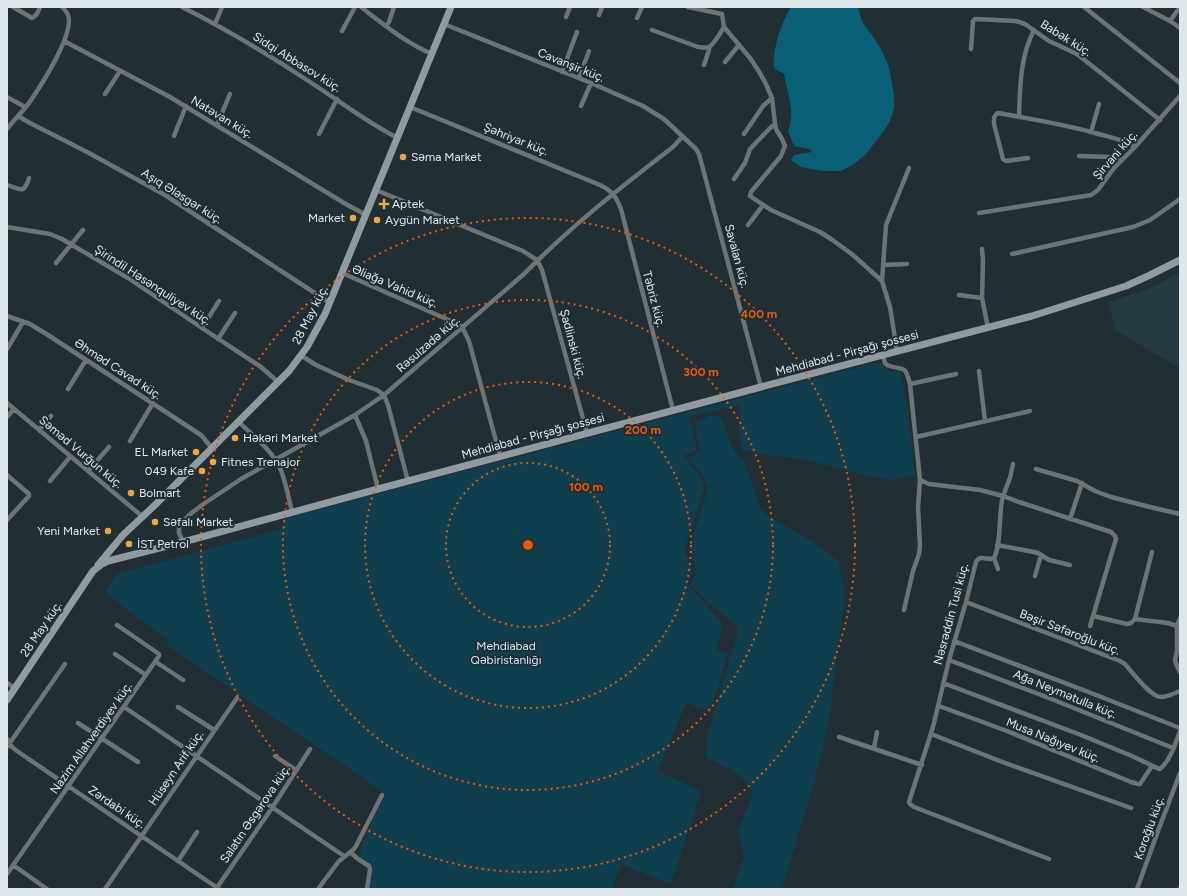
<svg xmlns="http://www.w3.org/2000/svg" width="1187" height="896" viewBox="0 0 1187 896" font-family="Figtree,sans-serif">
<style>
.built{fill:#243a40}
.green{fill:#0f3f4d}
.water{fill:#095f76}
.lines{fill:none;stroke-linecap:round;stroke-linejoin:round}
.street{stroke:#6d7476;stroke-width:4.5}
.secondary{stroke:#909ba0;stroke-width:7}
.ring{fill:none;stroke:#e8590c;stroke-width:2;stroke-dasharray:2 4}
.poi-dot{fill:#f0a63e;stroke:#212f34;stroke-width:1.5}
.labels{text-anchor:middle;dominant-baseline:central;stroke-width:4;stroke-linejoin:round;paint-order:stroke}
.street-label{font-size:12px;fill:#dee7ea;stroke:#212f34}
.poi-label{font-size:12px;fill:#dee7ea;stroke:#212f34;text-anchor:start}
.park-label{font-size:12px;fill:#c3eaf8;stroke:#212f34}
.centre{fill:#e8590c;stroke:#212f34;stroke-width:2}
.ring-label{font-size:12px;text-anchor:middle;font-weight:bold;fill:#e8590c;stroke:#212f34;stroke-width:4;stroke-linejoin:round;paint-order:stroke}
</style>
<rect width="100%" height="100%" fill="#212f34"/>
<!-- built -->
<path class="built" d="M1180,272V368L1115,330L1108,302L1151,288Z"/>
<!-- green -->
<path class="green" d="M878,362L888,369L889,372L900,370L908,411L915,475L890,480L868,476L803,459L774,456L742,450L739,427L741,405L689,416L697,450L683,456L699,475L704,489L684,551L693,573L686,582L723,625L716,649L728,653L717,691L710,711L686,703L658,771L701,791L671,884L621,864L612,889H559L553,887L552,889H370L372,864L360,858L362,844L385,793L167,645L168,640L105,593L117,574L285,528L283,519Z
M710,416H718L722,418L730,443L735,452L744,462L761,509L768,516L815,543L838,561L845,593L829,720L813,786L782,889H733L744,856L738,831L753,794L749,783L733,771L706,757L707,737L738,633V626L705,600L691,584L697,571L689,549L708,489L702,474L687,458L700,452L696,427L697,422Z"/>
<!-- water -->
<path class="water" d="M791,7H858L862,22L872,35L881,49L889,67L894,95V108L890,121L884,131L865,155L854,164L841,171H823L801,167L791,160L794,155L812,152L810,149L794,146L788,131C796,115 787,91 784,74C781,71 775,71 774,67C773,63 774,59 774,55C777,37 782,22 791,7Z"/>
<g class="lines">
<!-- street -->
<path class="street" d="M13,7L32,18C37,16 38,12 40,7
M182,7C228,30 271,56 313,84C341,102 368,123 398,138
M361,7C383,24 406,43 432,54
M688,7L722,14L724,27L750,58L758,70L765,82L772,98L775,124L776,129L782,139L785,146L781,156L751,192L750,196L771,210L820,232L831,239L853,255L882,281L890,307L897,351
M1084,7L1180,83
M1143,7L1170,21L1180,28
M599,15L602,7
M566,17L570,7
M637,18L642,7
M1170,21L1180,7
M215,24L222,7
M444,24L591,83L643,106L664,119L696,149L699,154L761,387
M386,26L389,22L394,7
M652,30L698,47C701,47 706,48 709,47C714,44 721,32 724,27
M342,31L355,7
M64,41L170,97L344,203L366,215
M971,49L973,21L975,19L1016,21L1025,24L1049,41L1077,54L1160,120
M725,62L739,45
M704,65L709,50V47
M562,72L577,32
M579,78L589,51
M105,94L120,71
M7,97L25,107
M581,106L591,83
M410,107L600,185C612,191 616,196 621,209L673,410
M18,116L30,123L89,153L165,195L330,303
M1019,117C1020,87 1020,57 1034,30
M217,125L230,94
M7,129C14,120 22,112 29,103C40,87 75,34 68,15C67,12 64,9 62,7
M1091,132L1099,104
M319,134L337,99
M744,134L763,106L772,98
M174,136L186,106
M1079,156L1112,157L1121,160
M1028,158L1006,161L1003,159L994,124C994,119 993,116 998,113C1031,119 1063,124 1095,133C1109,137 1123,139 1135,147
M734,179L745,163L750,149L770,128L775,124
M7,185C21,190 24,194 29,178
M376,190L523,251L537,260L542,270L587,433
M979,213L1091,195L1098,190L1114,168L1135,147L1180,96
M748,225L763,205
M7,227L50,234L62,239L128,278L202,328L261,367L278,382
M982,249L983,260L982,298L988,328
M1012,254L1133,227L1150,220L1180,199
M56,263L83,230
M883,265L907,264
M342,273L451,321L462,327L469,341L500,456
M882,281L886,225L909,168
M959,295L982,298
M7,316L30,324L48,335L201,435L212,448
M202,328L219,301
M218,339L235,313
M7,349L23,322
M883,355L885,363L887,365C904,372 904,362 910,384L920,480L929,484L980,490L1003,496C998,514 1002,539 995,556C994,559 993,558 990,559C984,558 979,556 976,562L966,602L949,660L933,727L909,802L910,804L914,807L1049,859
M302,356L316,365L349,380L377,390L384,395L388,405L408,481
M979,371L985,421
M910,384L956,374
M68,389L86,360
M7,403L143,517
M355,415L366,441L378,489
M7,417L14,409
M239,422C253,436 271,449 280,468C285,479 289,499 292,512
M39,430L51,416
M916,437L1030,411
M130,441L153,403
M1013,464L1010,478L1003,496L1019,502L1111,532L1115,536L1116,539L1090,626
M1036,469L1077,481L1095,491L1111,497L1150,507L1180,514
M88,471L109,447
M7,475L29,494V496L7,520
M50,481L70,457
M1070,519L1082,483
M183,542L179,533V528L181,524L189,515L202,505L241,479L355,415L384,395L524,274C570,227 621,187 673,147L682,137
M997,545L1034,552L1038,553L1049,560L1070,565
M994,558L998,569
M1035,576L1041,555
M966,602L1120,661L1125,664C1132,672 1151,698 1162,697C1167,697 1175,693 1180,691
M904,610L913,571L919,554L920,546L918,507L920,480
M1093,616L1127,624L1131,623L1135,619L1168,623L1180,627
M1180,618L1177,626V651L1175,660L1177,666L1180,672
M1135,619L1152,552
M954,641L1086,691L1180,728
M115,654L146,675
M949,660L1049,698L1173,748
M156,662L183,680
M7,683L15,688
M943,683L1081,735L1132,756L1157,768L1160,769C1170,761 1176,742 1180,731
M939,706L1007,731L1131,782L1138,784H1140L1152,766
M124,707L344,856
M178,707L214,730
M78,723L138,762
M931,734L1005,763L1131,808
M839,737L922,765
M7,739L12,747L17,751L219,889
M7,747L65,664
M874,748L877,732
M275,756L296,770
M350,852L358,859L369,866L370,869L367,889
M178,861L197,832
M13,865L47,889
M7,874L159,656V654L117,625
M105,889L237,698
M216,889L272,808L310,749
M318,889L339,861L353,850L356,846L382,795
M1137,889L1158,831L1180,773
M1180,889V888"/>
<!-- secondary -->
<path class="secondary" d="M98,565L123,535L156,504L289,371L307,347L325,314L451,7
M7,700L93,571L102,564L108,561L183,542L378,489L761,387L1032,316L1126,286L1148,276L1180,260"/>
</g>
<!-- distance rings -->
<g class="ring">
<circle cx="528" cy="545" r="82"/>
<circle cx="528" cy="545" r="163"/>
<circle cx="528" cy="545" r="245"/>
<circle cx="528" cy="545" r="327"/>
</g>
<!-- markers -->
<g class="poi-dot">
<circle cx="403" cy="157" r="4"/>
<path d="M382 198h4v4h4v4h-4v4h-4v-4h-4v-4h4z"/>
<circle cx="353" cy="218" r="4"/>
<circle cx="377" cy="220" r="4"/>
<circle cx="235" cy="438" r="4"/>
<circle cx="196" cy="452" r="4"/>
<circle cx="213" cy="462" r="4"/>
<circle cx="202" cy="471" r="4"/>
<circle cx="131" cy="493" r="4"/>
<circle cx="155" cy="522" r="4"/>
<circle cx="108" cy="531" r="4"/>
<circle cx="129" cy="544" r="4"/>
</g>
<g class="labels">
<!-- street labels -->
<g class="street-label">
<text transform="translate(1066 38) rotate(32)">Babək küç.</text>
<text transform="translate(297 62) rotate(32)">Sidqi Abbasov küç.</text>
<text transform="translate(571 65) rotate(22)">Cavanşir küç.</text>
<text transform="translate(222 117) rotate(31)">Natəvan küç.</text>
<text transform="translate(516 139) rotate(22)">Şəhriyar küç.</text>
<text transform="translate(1115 155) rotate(-49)">Şirvani küç.</text>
<text transform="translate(182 196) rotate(32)">Aşıq Ələsgər küç.</text>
<text transform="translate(737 256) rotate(75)">Savalan küç.</text>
<text transform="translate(153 285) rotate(33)">Şirindil Həsənquliyev küç.</text>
<text transform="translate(395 286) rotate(23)">Əliağa Vahid küç.</text>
<text transform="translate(654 299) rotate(75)">Təbriz küç.</text>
<text transform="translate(310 315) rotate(-63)">28 May küç.</text>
<text transform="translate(428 344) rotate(-41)">Rəsulzadə küç.</text>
<text transform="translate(573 344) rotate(75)">Şadlinski küç.</text>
<text transform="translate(847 353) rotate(-15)">Mehdiabad - Pirşağı şossesi</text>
<text transform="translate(118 369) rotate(33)">Əhməd Cavad küç.</text>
<text transform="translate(533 436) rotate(-15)">Mehdiabad - Pirşağı şossesi</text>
<text transform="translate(81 452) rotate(40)">Səməd Vurğun küç.</text>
<text transform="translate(951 614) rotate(-75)">Nəsrəddin Tusi küç.</text>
<text transform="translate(41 629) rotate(-56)">28 May küç.</text>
<text transform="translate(1070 632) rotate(21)">Bəşir Səfəroğlu küç.</text>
<text transform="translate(1065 694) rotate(22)">Ağa Neymətulla küç.</text>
<text transform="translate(91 738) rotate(-55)">Nazim Allahverdiyev küç.</text>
<text transform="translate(1053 740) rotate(22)">Musa Nağıyev küç.</text>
<text transform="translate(176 768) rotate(-56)">Hüseyn Arif küç.</text>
<text transform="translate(117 807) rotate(34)">Zərdabi küç.</text>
<text transform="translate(255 814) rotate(-56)">Salatın Əsgərova küç.</text>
<text transform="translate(1149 828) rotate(-70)">Koroğlu küç.</text>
</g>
<!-- poi labels -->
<g class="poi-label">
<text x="411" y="157">Səma Market</text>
<text x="392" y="204">Aptek</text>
<text x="345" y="218" text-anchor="end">Market</text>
<text x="385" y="220">Aygün Market</text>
<text x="243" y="438">Həkəri Market</text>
<text x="188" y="452" text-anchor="end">EL Market</text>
<text x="221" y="462">Fitnes Trenajor</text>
<text x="194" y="471" text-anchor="end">049 Kafe</text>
<text x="139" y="493">Bolmart</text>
<text x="163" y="522">Səfalı Market</text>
<text x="100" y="531" text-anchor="end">Yeni Market</text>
<text x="137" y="544">İST Petrol</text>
</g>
<!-- park labels -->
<g class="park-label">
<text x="506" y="646">Mehdiabad<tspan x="506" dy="14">Qəbiristanlığı</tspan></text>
</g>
</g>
<circle cx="528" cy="545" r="6" class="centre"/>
<g class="ring-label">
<text x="759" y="318">400 m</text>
<text x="701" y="376">300 m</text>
<text x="643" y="434">200 m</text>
<text x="586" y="491">100 m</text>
</g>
<!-- border -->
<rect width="1187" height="896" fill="none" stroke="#dee7ea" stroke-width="16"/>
</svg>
